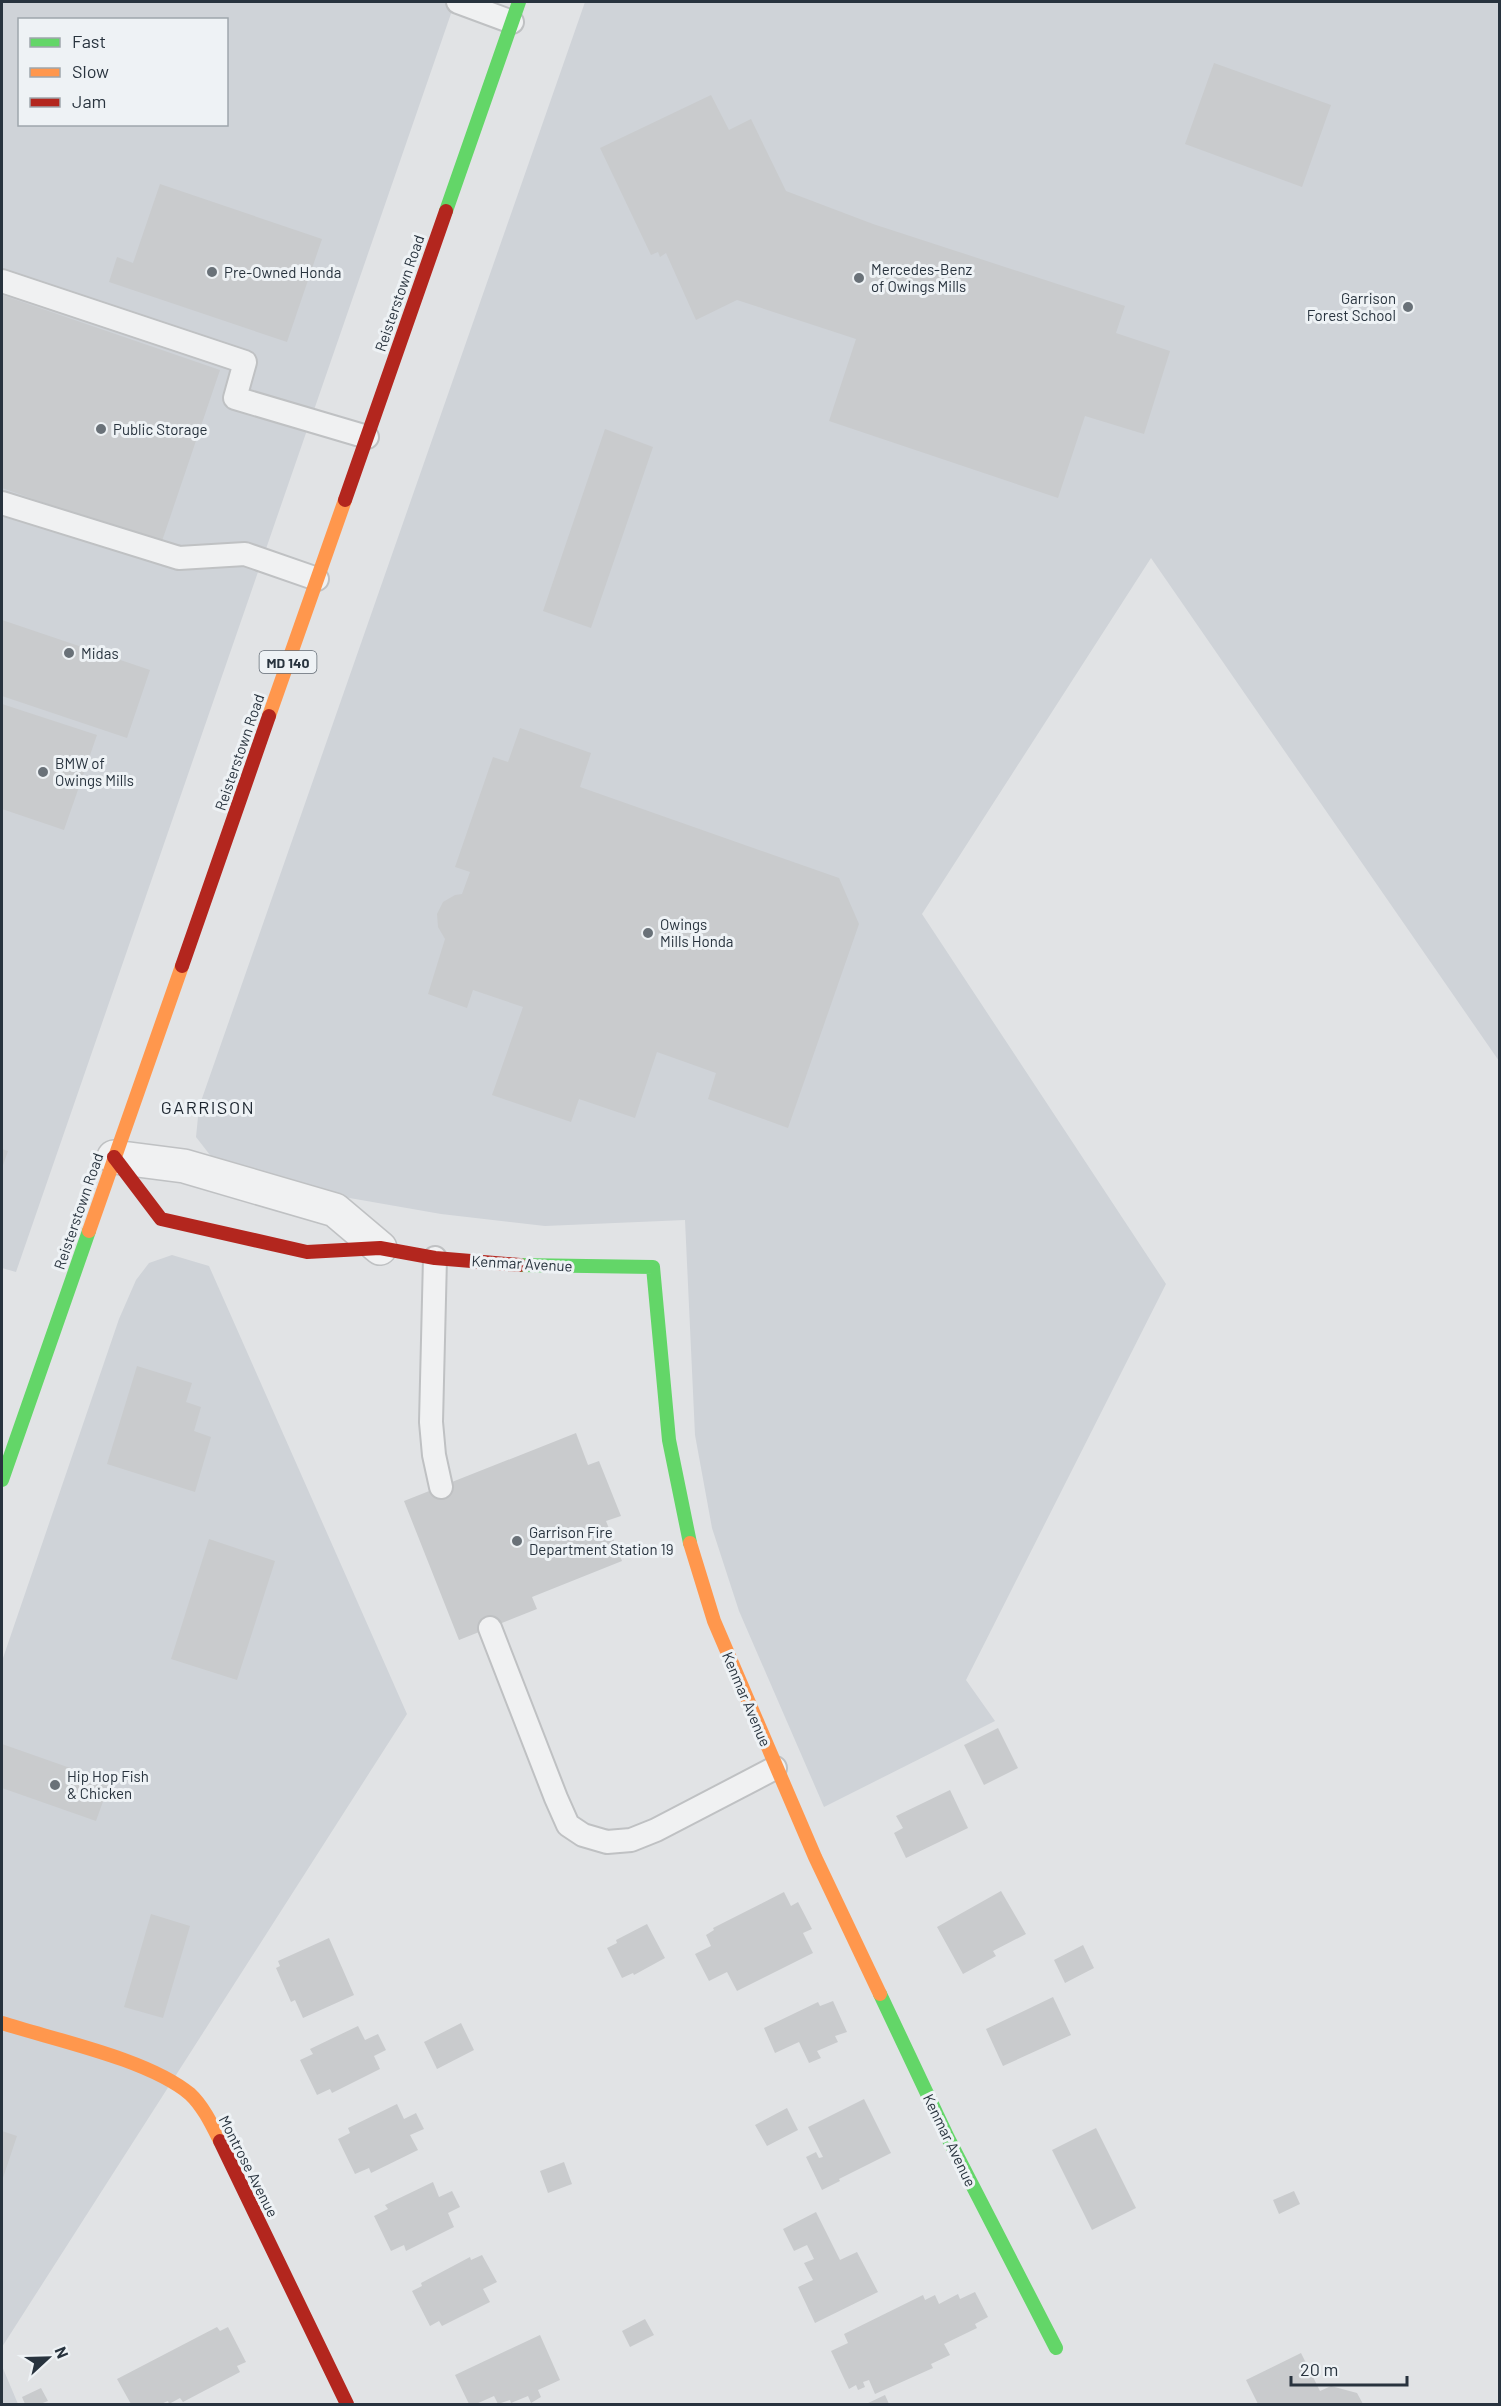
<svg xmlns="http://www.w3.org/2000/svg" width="1501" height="2406" viewBox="0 0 1501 2406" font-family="Barlow,sans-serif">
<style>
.built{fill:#cfd3d8;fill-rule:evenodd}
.building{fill:#c9cbcd}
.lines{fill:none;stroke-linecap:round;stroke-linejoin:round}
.lane-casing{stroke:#bfc1c3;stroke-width:26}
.street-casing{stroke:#bfc1c3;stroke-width:36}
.lane{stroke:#f0f1f2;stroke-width:22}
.street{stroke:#f0f1f2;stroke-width:33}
.fast{stroke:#63d668;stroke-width:14}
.slow{stroke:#ff974d;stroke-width:14}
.jam{stroke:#b3261e;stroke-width:14}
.poi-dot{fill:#697178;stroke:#eef2f5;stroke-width:2}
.labels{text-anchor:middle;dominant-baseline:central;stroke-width:6;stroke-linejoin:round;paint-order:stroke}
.shield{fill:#eef2f5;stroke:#636c75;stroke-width:1.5}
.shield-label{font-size:14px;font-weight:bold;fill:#28333e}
.poi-label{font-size:15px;fill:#28333e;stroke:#eef2f5;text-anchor:start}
.street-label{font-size:15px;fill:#28333e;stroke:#eef2f5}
.quarter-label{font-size:18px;letter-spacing:1.5px;fill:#1b242e;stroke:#eef2f5}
</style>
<rect width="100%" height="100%" fill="#e1e3e5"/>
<!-- built -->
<path class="built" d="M2,2H455L16,1272L2,1268ZM20,20H226V124H20Z
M585,2H1499V1061L1151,558L922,914L1166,1284L966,1680L995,1721L824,1807L739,1611L712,1528L695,1435L685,1220L545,1226L441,1214L321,1193L217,1164L196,1137L199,1107Z
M172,1255L209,1266L407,1714L2,2347V1661L119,1319L136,1280L149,1263Z
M2,2366L18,2404H2Z"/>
<!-- building -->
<path class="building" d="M1214,63L1331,105L1302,187L1185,144Z
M711,95L729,130L751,119L786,191L873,224L1125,306L1116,333L1170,351L1144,434L1085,416L1058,498L829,421L856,339L737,300L696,320L666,253L660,257L658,252L651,255L600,148Z
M160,184L322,239L287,342L109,282L117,257L133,263Z
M2,295L220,370L161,544L2,488Z
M605,429L653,447L591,628L543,611Z
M2,620L150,670L127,738L2,696Z
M2,704L97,735L64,830L2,809Z
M520,728L591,753L580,787L839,878L859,924L788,1128L708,1099L716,1073L657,1052L635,1118L579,1099L571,1122L492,1095L523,1007L473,990L467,1008L428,994L445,939L438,927L437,914L443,902L455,895L462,894L470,872L455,867L493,757L508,762Z
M2,1149L8,1151L2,1168Z
M137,1366L192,1383L186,1402L201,1407L194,1431L211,1437L195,1492L107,1464Z
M576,1433L588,1465L599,1461L621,1516L606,1521L622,1561L532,1597L537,1609L459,1640L404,1501Z
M209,1539L275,1561L237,1680L171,1659Z
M998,1728L1018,1768L984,1785L964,1745Z
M2,1744L110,1782L96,1821L2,1788Z
M950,1790L968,1828L906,1858L894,1833L903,1828L896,1816Z
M1001,1891L1026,1934L993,1951L996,1956L963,1974L937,1927Z
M784,1892L791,1906L798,1902L812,1929L803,1933L813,1953L737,1991L727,1972L709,1981L695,1954L711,1946L706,1935L714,1930L713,1928Z
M151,1914L190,1926L163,2018L124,2007Z
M647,1924L665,1958L634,1975L633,1973L622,1978L607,1948L617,1943L616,1940Z
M329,1938L354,1995L303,2018L295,2000L291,2002L276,1968L280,1966L278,1961Z
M1083,1945L1094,1968L1065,1983L1054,1960Z
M1053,1997L1071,2035L1003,2066L986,2029Z
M833,2001L847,2032L835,2036L838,2042L817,2051L821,2058L809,2063L799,2042L775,2053L764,2028L818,2002L820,2006Z
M461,2023L474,2050L437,2069L424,2042Z
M358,2026L365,2040L378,2034L386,2050L374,2056L380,2069L332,2093L330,2089L317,2095L300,2060L313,2054L310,2049Z
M864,2099L891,2153L839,2179L840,2181L822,2190L806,2157L816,2152L819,2158L823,2157L808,2127Z
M397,2104L404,2119L416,2113L424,2129L410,2135L418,2150L371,2173L369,2168L355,2174L338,2139L350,2133L348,2128Z
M787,2108L798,2130L767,2146L755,2125Z
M1096,2128L1136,2208L1092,2230L1052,2150Z
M2,2131L17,2136L2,2181Z
M564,2162L572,2184L548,2193L540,2171Z
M433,2182L439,2197L452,2191L460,2207L448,2213L454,2227L406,2251L404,2245L391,2251L374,2216L388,2209L385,2205Z
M1294,2191L1300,2204L1279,2214L1273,2200Z
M816,2212L840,2260L857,2252L878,2292L815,2323L798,2287L813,2280L804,2263L814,2259L807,2245L794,2251L783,2229Z
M482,2255L497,2282L483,2289L490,2302L442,2326L439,2321L430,2326L412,2291L422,2286L421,2283L470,2257L471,2260Z
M975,2292L988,2317L975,2324L977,2328L944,2344L950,2355L931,2364L933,2368L875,2394L869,2380L863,2382L865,2387L858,2390L856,2385L849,2389L831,2351L848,2343L844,2334L923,2295L925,2300L935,2295L939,2304L958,2294L960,2299Z
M645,2319L654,2335L630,2347L622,2331Z
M217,2327L220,2331L228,2327L246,2362L237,2366L240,2372L183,2402L180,2398L169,2404L168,2401L161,2404H131L117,2379Z
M540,2335L560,2380L538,2390L541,2397L531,2403L528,2396L511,2403L510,2400L498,2404L494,2396L476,2404H469L455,2375Z
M1301,2353L1320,2391L1331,2386L1357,2393L1363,2404H1258L1246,2380Z
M41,2388L48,2401L40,2404H25L22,2397Z
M885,2395L889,2404H866Z"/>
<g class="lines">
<defs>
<path id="lane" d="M458,2L512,22
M2,281L245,362L235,398L367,437
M2,503L179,558L245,554L317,579
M435,1258L431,1422L434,1455L441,1487
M490,1628L556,1798L568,1825L583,1835L607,1842L631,1840L656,1830L775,1768"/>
<path id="street" d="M114,1157L184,1166L335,1210L380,1248"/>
</defs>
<!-- lane casing -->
<use href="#lane" class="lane-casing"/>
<!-- street casing -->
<use href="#street" class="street-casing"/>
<!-- lane -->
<use href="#lane" class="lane"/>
<!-- street -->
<use href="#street" class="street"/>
<!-- fast -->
<path class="fast" d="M446,211L519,2
M520,1265L653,1267L669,1440L690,1543
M2,1480L89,1231
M880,1994L948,2138L1056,2348"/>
<!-- slow -->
<path class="slow" d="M269,716L345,500
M89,1231L182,966
M690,1543L714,1621L815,1857L880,1994
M2,2023C55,2040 148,2059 190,2094C203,2106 212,2125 220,2141"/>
<!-- jam -->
<path class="jam" d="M345,500L446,211
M182,966L269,716
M114,1157L161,1219L307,1252L380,1248L435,1258L520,1265
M220,2141L347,2404"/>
</g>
<!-- markers -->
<g class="poi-dot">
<circle cx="212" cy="272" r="6"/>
<circle cx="859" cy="278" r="6"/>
<circle cx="1408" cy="307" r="6"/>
<circle cx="101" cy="429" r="6"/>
<circle cx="69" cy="653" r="6"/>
<circle cx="43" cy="772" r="6"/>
<circle cx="648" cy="933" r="6"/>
<circle cx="517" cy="1541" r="6"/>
<circle cx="55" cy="1785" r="6"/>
</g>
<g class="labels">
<!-- shield labels -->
<rect class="shield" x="259.5" y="651" width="57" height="22" rx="4.5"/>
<g class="shield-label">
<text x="288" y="662">MD 140</text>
</g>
<!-- poi labels -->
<g class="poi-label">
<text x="871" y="269">Mercedes-Benz<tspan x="871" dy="17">of Owings Mills</tspan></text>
<text x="224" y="272">Pre-Owned Honda</text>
<text x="1396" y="298" text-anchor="end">Garrison<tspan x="1396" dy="17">Forest School</tspan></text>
<text x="113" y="429">Public Storage</text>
<text x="81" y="653">Midas</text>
<text x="55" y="763">BMW of<tspan x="55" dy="17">Owings Mills</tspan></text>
<text x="660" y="924">Owings<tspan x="660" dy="17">Mills Honda</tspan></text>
<text x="529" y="1532">Garrison Fire<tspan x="529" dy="17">Department Station 19</tspan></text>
<text x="67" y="1776">Hip Hop Fish<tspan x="67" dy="17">&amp; Chicken</tspan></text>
</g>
<!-- street labels -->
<g class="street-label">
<text transform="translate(399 293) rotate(-71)">Reisterstown Road</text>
<text transform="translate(239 752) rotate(-71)">Reisterstown Road</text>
<text transform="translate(78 1211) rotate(-71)">Reisterstown Road</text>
<text transform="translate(522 1263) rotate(3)">Kenmar Avenue</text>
<text transform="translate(747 1699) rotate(67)">Kenmar Avenue</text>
<text transform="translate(950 2140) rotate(64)">Kenmar Avenue</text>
<text transform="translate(249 2166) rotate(63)">Montrose Avenue</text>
</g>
<!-- quarter labels -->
<g class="quarter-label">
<text x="208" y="1107">GARRISON</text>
</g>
</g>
<!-- border -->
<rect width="1501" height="2406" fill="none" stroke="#28333e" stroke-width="6"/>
<!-- legend -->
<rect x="18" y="18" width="210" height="108" fill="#eef2f5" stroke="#9fa6ac" stroke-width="1.5"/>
<rect x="30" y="38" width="30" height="9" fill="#63d668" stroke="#9fa6ac" stroke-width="1.5"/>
<text x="72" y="48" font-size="18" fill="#28333e">Fast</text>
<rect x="30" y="68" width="30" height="9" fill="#ff974d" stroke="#9fa6ac" stroke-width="1.5"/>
<text x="72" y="78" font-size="18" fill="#28333e">Slow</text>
<rect x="30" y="98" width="30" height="9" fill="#b3261e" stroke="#9fa6ac" stroke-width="1.5"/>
<text x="72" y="108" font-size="18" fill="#28333e">Jam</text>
<!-- north arrow -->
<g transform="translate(48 2358) rotate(68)" stroke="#eef2f5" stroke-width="4.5" paint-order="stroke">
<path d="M0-4.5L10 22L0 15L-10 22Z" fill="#28333e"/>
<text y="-9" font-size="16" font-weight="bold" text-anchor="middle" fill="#28333e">N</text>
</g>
<!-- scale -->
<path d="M1291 2376v9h116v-9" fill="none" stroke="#28333e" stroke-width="3"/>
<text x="1300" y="2376" font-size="18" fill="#28333e" stroke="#eef2f5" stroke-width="4.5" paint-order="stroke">20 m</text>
</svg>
